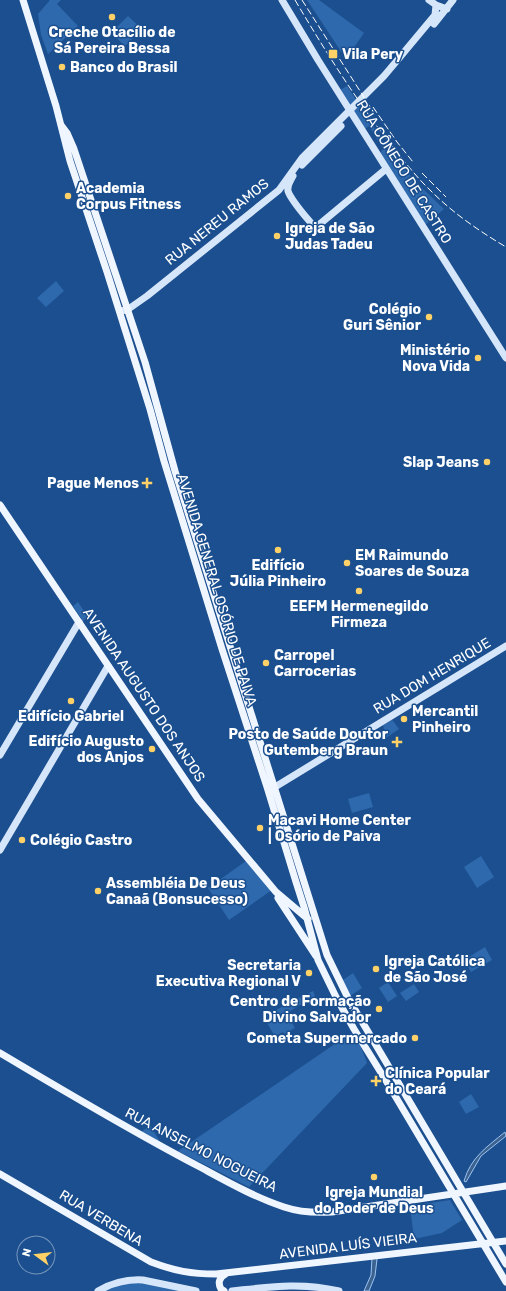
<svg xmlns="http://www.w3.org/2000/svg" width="506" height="1291" viewBox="0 0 506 1291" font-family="Rubik,sans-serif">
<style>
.green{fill:#2e69ad}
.water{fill:#3c6290;stroke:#9cc4f0}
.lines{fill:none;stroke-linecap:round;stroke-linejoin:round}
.secondary{stroke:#d6e6fa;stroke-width:7}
.primary{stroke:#f0f6ff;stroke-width:7}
.rail{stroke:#fff;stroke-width:1;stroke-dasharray:7 3;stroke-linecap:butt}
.poi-dot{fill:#ffd166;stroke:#1b4f8f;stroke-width:1.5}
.labels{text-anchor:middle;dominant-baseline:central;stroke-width:3;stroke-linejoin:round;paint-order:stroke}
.poi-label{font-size:14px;font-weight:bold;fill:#fff;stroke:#1b4f8f;text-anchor:start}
.street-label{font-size:14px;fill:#fff;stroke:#1b4f8f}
</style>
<rect width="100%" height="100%" fill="#1b4f8f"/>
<!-- green -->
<path class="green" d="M50,0H61L57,4L78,26L48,54L41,35L38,14Z
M307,0H319L364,33L346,59Z
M128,16L142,29L125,46L111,33Z
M347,86L394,158L422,188L444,209L425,225L380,153L383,149L369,126L365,129L340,90Z
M56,281L64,291L46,307L37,298Z
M78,602L88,617L83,621L73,606Z
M392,720L394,722L399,729L386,738L383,725Z
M369,793L373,807L352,813L348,799Z
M481,856L494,877L477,888L464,867Z
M246,861L272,890L229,920L208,888Z
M485,947L492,960L471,972L464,960Z
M353,973L362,988L350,996L343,980Z
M388,982L397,996L388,1002L379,988Z
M414,984L419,992L406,1001L400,993Z
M313,991L315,996L287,1013L295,1028L284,1034L283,1032L279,1034L280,1036L274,1035L266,1021L264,1016Z
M352,1033L361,1047L367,1063L249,1187L178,1151L348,1035Z
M471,1094L479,1107L466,1114L459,1102Z
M150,1125L162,1145L140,1133Z
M450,1200L462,1220L442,1233L414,1239L410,1206Z
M143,1282L186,1291H102L120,1284Z"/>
<!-- water -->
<path class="water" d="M505,1132L506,1136L481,1156L466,1182L464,1181C471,1157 487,1147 505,1132Z
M372,1258H376L377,1259L375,1276L369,1291H364L371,1275Z"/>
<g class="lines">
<!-- secondary -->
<path class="secondary" d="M282,0L318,60L506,358
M429,0L436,5L447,9
M434,24L453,0
M302,165L341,126
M293,176C290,181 287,186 288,191C291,201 308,219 315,228L386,169
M120,311L127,310L147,296L279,190L302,158L384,76L400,57L435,15L436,5
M0,755L79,622
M270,787H275L506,646
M0,850L108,666
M98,1291C112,1283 127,1279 143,1280L196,1291
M232,1291C269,1287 301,1282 339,1291"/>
<!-- primary -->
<path class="primary" d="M23,0L56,106L70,161L107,272L134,358L150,409L164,461L222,649L267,787L296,882L304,907L318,960L336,997L354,1029L388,1084L506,1282
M61,125L67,133L74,149L145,362L175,471L327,955L348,998L506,1264
M0,505L198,799L276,892L308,919
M278,898L316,956
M0,1053C66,1092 131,1131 198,1166C226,1181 254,1197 284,1207C299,1212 316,1213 332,1212L506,1186
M0,1174L151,1262C175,1271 191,1274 216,1274L506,1241
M224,1291L221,1289C217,1282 220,1277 227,1273"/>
<!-- rail -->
<path class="rail" d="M295,0C324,49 354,97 389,142C402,158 415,176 431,191C453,213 479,231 506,247
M302,0L374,113
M373,107L397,142L413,162
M422,173L446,197"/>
</g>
<!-- markers -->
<g class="poi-dot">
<circle cx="112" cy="17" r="4"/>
<rect x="328" y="49" width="10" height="10" rx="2"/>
<circle cx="62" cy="67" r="4"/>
<circle cx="68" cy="196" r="4"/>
<circle cx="277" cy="236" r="4"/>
<circle cx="429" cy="317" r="4"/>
<circle cx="478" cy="358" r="4"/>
<circle cx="487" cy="462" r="4"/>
<path d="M145 477h4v4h4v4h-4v4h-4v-4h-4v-4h4z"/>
<circle cx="278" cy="550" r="4"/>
<circle cx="347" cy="563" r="4"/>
<circle cx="359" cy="591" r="4"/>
<circle cx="266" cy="663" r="4"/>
<circle cx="71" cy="701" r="4"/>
<circle cx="404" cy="719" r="4"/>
<path d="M395 736h4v4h4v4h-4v4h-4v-4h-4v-4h4z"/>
<circle cx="152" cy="749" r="4"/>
<circle cx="260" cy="828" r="4"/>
<circle cx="22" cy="840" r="4"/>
<circle cx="98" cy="891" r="4"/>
<circle cx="376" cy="969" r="4"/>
<circle cx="309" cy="973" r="4"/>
<circle cx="379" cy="1009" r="4"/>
<circle cx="415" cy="1038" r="4"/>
<path d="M374 1075h4v4h4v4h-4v4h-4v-4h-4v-4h4z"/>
<circle cx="374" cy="1177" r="4"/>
</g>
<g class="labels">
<!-- poi labels -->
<g class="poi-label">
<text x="112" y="32" text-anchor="middle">Creche Otacílio de<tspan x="112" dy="16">Sá Pereira Bessa</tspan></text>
<text x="342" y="54">Vila Pery</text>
<text x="70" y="67">Banco do Brasil</text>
<text x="76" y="188">Academia<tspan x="76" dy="16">Corpus Fitness</tspan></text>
<text x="285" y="228">Igreja de São<tspan x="285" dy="16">Judas Tadeu</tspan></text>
<text x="421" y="309" text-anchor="end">Colégio<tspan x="421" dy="16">Guri Sênior</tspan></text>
<text x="470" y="350" text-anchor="end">Ministério<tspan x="470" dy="16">Nova Vida</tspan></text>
<text x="479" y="462" text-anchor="end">Slap Jeans</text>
<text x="139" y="483" text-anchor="end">Pague Menos</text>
<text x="355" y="555">EM Raimundo<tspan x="355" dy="16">Soares de Souza</tspan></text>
<text x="278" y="565" text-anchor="middle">Edifício<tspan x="278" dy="16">Júlia Pinheiro</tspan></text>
<text x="359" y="606" text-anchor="middle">EEFM Hermenegildo<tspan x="359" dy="16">Firmeza</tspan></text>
<text x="274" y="655">Carropel<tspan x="274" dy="16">Carrocerias</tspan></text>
<text x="412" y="711">Mercantil<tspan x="412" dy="16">Pinheiro</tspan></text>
<text x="71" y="716" text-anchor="middle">Edifício Gabriel</text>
<text x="388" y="734" text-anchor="end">Posto de Saúde Doutor<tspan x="388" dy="16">Gutemberg Braun</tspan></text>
<text x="144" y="741" text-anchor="end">Edifício Augusto<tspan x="144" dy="16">dos Anjos</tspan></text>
<text x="268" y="820">Macavi Home Center<tspan x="268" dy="16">| Osório de Paiva</tspan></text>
<text x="30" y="840">Colégio Castro</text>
<text x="106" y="883">Assembléia De Deus<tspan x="106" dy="16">Canaã (Bonsucesso)</tspan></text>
<text x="384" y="961">Igreja Católica<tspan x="384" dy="16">de São José</tspan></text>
<text x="301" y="965" text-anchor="end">Secretaria<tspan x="301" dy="16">Executiva Regional V</tspan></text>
<text x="371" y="1001" text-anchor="end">Centro de Formação<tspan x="371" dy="16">Divino Salvador</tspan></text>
<text x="407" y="1038" text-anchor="end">Cometa Supermercado</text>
<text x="385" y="1073">Clínica Popular<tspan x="385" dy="16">do Ceará</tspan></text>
<text x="374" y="1192" text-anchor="middle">Igreja Mundial<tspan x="374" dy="16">do Poder de Deus</tspan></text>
</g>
<!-- street labels -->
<g class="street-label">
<text transform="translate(404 172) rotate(58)">RUA CÔNEGO DE CASTRO</text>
<text transform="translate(217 222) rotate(-39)">RUA NEREU RAMOS</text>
<text transform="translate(217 590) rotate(73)">AVENIDA GENERAL OSÓRIO DE PAIVA</text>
<text transform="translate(432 676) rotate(-31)">RUA DOM HENRIQUE</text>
<text transform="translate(144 695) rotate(56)">AVENIDA AUGUSTO DOS ANJOS</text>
<text transform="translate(201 1150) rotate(27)">RUA ANSELMO NOGUEIRA</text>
<text transform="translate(101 1218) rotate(31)">RUA VERBENA</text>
<text transform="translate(348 1246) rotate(-7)">AVENIDA LUÍS VIEIRA</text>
</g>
</g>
<!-- north arrow -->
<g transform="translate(36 1255) rotate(285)"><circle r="19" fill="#1b4f8f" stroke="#7695bc"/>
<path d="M0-3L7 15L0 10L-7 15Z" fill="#ffd166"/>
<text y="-6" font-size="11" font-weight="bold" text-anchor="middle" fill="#ffffff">N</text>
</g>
</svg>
